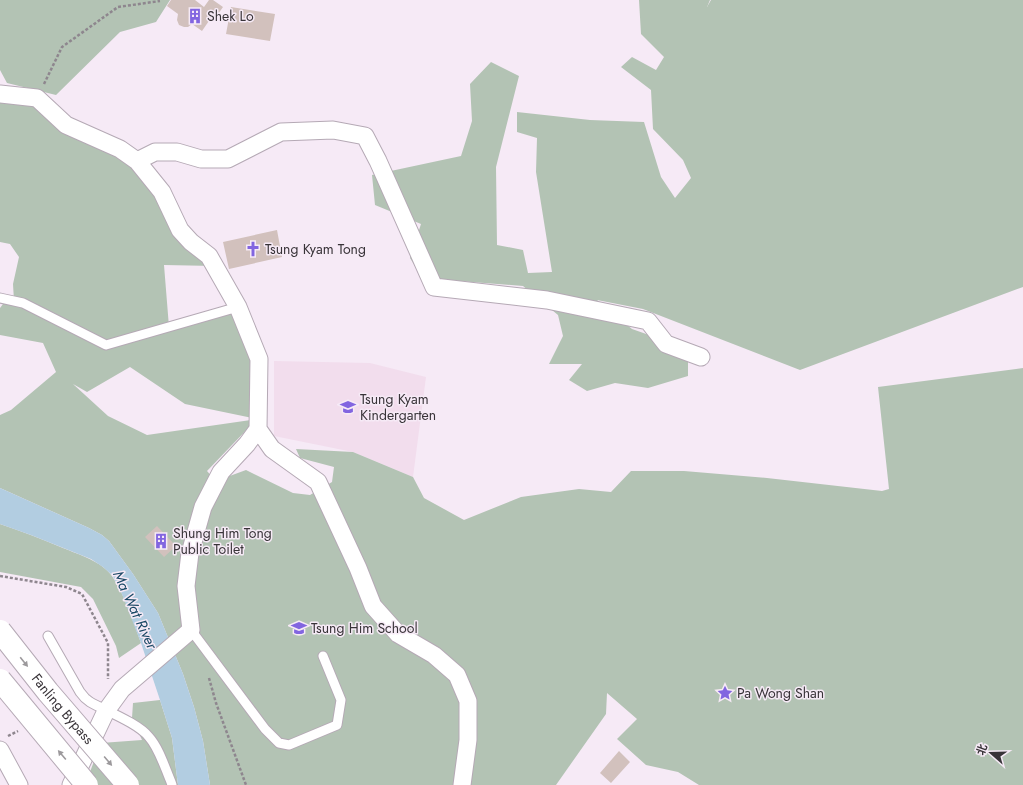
<svg xmlns="http://www.w3.org/2000/svg" width="1023" height="785" viewBox="0 0 1023 785" font-family="Jost,'Noto Sans SC',sans-serif">
<style>
.education{fill:#f2dded}
.green{fill:#b3c3b4;fill-rule:evenodd}
.water{fill:#b2cde1}
.building{fill:#d2c1bd}
.lines{fill:none;stroke-linecap:round;stroke-linejoin:round}
.service-casing{stroke:#b5a9b5;stroke-width:11}
.minor-casing{stroke:#b5a9b5;stroke-width:19}
.path{stroke:#8e868e;stroke-width:2.5;stroke-dasharray:3 2;stroke-linecap:butt}
.service{stroke:#fff;stroke-width:9}
.minor{stroke:#fff;stroke-width:17}
.motorway-bridge-casing{stroke:#b5a9b5;stroke-width:24;stroke-linecap:butt}
.motorway-bridge{stroke:#fff;stroke-width:22}
.oneway{fill:#9c999c}
.labels{text-anchor:middle;dominant-baseline:central;stroke-width:3;stroke-linejoin:round;paint-order:stroke}
.poi-label{font-size:14px;fill:#383338;stroke:#f6eaf6;text-anchor:start}
.street-label{font-size:14px;fill:#383338;stroke:#f6eaf6}
.water-label{font-size:15px;font-style:italic;fill:#194865;stroke:#f6eaf6}
</style>
<rect width="100%" height="100%" fill="#f6eaf6"/>
<!-- education -->
<path class="education" d="M274,361L370,363L426,377L413,477L353,452L274,436Z"/>
<!-- green -->
<path class="green" d="M0,0H170L156,22L120,32L56,95L7,83L0,70Z
M639,0H710L707,7L711,0H1023V287L800,370L643,309L597,300L632,329L649,335L688,360V376L648,388L615,383L587,391L569,380L582,364H549L563,336L558,315L523,286L459,281L423,279L410,258L421,224L375,205L372,175L461,156L472,121L470,84L491,62L519,76L496,167L497,245L523,250L528,273L552,272L536,172L537,138L517,132V112L590,120L644,122L661,177L675,198L691,178L683,160L653,129L651,90L621,67L632,57L656,70L664,57L641,34Z
M0,94L37,98L137,161L215,266L164,265L169,327L238,307L259,359L258,418L207,471L216,481L246,470L293,493L310,495L332,482L334,467L300,458L296,449L353,452L413,477L424,498L464,520L521,497L579,489L611,492L631,471H684L767,478L882,491L889,489L878,387L1023,368V785H699L678,772L646,765L617,739L637,719L607,693L606,714L556,785H210L203,741L194,707L183,674L158,613L133,574L109,541L102,535L89,528L0,488V415L11,410L56,372L43,343L0,335V308L6,300L14,301L13,284L19,257L10,244L0,242ZM130,367L185,404L257,419L147,435L108,416L73,384L87,392Z
M0,524C21,531 42,539 63,548C80,555 101,561 112,576C125,595 133,622 141,643L119,658L116,646L93,599L81,587L0,572Z
M160,700L172,738L178,785H85L101,743L142,740L132,718L133,703Z"/>
<!-- water -->
<path class="water" d="M0,488L89,528L102,535L109,541L133,574L158,613L183,674L194,707L203,741L210,785H178L172,738L160,700L141,643L120,589L112,575L103,567L91,559L31,535L0,524Z"/>
<!-- building -->
<path class="building" d="M171,0H195L204,7L209,0H213L223,7L216,17L213,15L202,31L192,24L188,27H184L179,25L177,20L178,14L167,6Z
M231,7L275,14L270,41L226,34Z
M277,230L282,257L229,269L223,242Z
M157,526L176,546L164,557L145,537Z
M619,751L630,762L611,783L600,773Z"/>
<g class="lines">
<defs>
<path id="service" d="M0,298L23,303L106,345L238,307
M191,630L265,729L279,743L289,745L337,725L341,700L323,656
M48,636L80,692L85,698L90,702C106,711 138,723 149,737C159,748 165,768 171,782L172,785"/>
<path id="minor" d="M0,94L37,98L66,125L120,149L137,161L162,192L180,230L191,242L209,256L238,307L259,359L258,429L247,444L221,472L203,507L190,553L186,586L191,630L122,689L106,711L71,785
M137,161L155,152H177L201,159H228L281,132L333,130L365,136L378,161L434,287L547,300L648,321L666,344L701,357
M258,429L272,449L318,482L358,568L373,606L398,634L434,655L457,675L468,701V740L462,785
M0,750L19,785"/>
</defs>
<!-- service casing -->
<use href="#service" class="service-casing"/>
<!-- minor casing -->
<use href="#minor" class="minor-casing"/>
<!-- path -->
<path class="path" d="M44,84L62,47L118,7L160,1
M0,576L66,587L82,594L108,643V679
M209,678L216,703L246,785
M8,736L18,731"/>
<!-- service -->
<use href="#service" class="service"/>
<!-- minor -->
<use href="#minor" class="minor"/>
<defs>
<g id="motorway-bridge">
<path id="s1" d="M0,631L48,692L128,785"/>
<path d="M0,680L87,785"/>
</g>
</defs>
<!-- motorway-bridge casing -->
<use href="#motorway-bridge" class="motorway-bridge-casing"/>
<!-- motorway-bridge -->
<use href="#motorway-bridge" class="motorway-bridge"/>
</g>
<!-- one-way arrows -->
<defs><path id="oneway-solid" d="M-6-.8H1V-3.2L6.5 0L1 3.2V.8H-6Z"/></defs>
<g class="oneway">
<use href="#oneway-solid" transform="translate(24 662) rotate(51)"/>
<use href="#oneway-solid" transform="translate(62 755) rotate(-130)"/>
<use href="#oneway-solid" transform="translate(108 761) rotate(50)"/>
</g>
<!-- icons -->
<defs>
<symbol id="building-bare" viewBox="-9 -9 18 18"><path d="M-4-6H4V6H1V3H-1V6H-4ZM-2.5-4.3h1.7v1.8h-1.7ZM.8-4.3h1.7v1.8H.8ZM-2.5-1h1.7V.8h-1.7ZM.8-1h1.7V.8H.8Z" fill="#8265e0" stroke="#f6eaf6" stroke-width="2.5" paint-order="stroke"/></symbol>
<symbol id="church-bare" viewBox="-9 -9 18 18"><path d="M-1.2-6h2.4v3.5h3.3v2.4h-3.3V6h-2.4V-.1h-3.3v-2.4h3.3Z" fill="#8265e0" stroke="#f6eaf6" stroke-width="2.5" paint-order="stroke"/></symbol>
<symbol id="school-bare" viewBox="-9 -9 18 18"><path d="M0-5L7-2L0 1L-7-2ZM-4 1L0 2.5L4 1V4Q0 6-4 4Z" fill="#8265e0" stroke="#f6eaf6" stroke-width="2.5" paint-order="stroke"/></symbol>
<symbol id="sight-bare" viewBox="-9 -9 18 18"><path d="M0-6L1.8-2.2L6-1.7L2.9 1.2L3.7 5.4L0 3.3L-3.7 5.4L-2.9 1.2L-6-1.7L-1.8-2.2Z" fill="#8265e0" stroke="#f6eaf6" stroke-width="2.5" paint-order="stroke"/></symbol>
</defs>
<g fill-rule="evenodd">
<use href="#building-bare" x="184" y="5" width="22" height="22"/>
<use href="#church-bare" x="242" y="238" width="22" height="22"/>
<use href="#school-bare" x="337" y="396" width="22" height="22"/>
<use href="#building-bare" x="150" y="530" width="22" height="22"/>
<use href="#school-bare" x="288" y="617" width="22" height="22"/>
<use href="#sight-bare" x="714" y="682" width="22" height="22"/>
</g>
<g class="labels">
<!-- poi labels -->
<g class="poi-label">
<text x="207" y="16">Shek Lo</text>
<text x="265" y="249">Tsung Kyam Tong</text>
<text x="360" y="399">Tsung Kyam<tspan x="360" dy="16">Kindergarten</tspan></text>
<text x="173" y="533">Shung Him Tong<tspan x="173" dy="16">Public Toilet</tspan></text>
<text x="311" y="628">Tsung Him School</text>
<text x="737" y="693">Pa Wong Shan</text>
</g>
<!-- street labels -->
<g class="street-label">
<text stroke="none"><textPath href="#s1" startOffset="100">Fanling Bypass</textPath></text>
</g>
<!-- water labels -->
<g class="water-label">
<text transform="translate(135 610) rotate(65)">Ma Wat River</text>
</g>
</g>
<!-- north arrow -->
<g transform="translate(991 753) rotate(290)" stroke="#f6eaf6" stroke-width="3" paint-order="stroke">
<path d="M0-3L7 15L0 10L-7 15Z" fill="#383338"/>
<text y="-6" font-size="11" font-weight="bold" text-anchor="middle" fill="#383338">北</text>
</g>
</svg>
